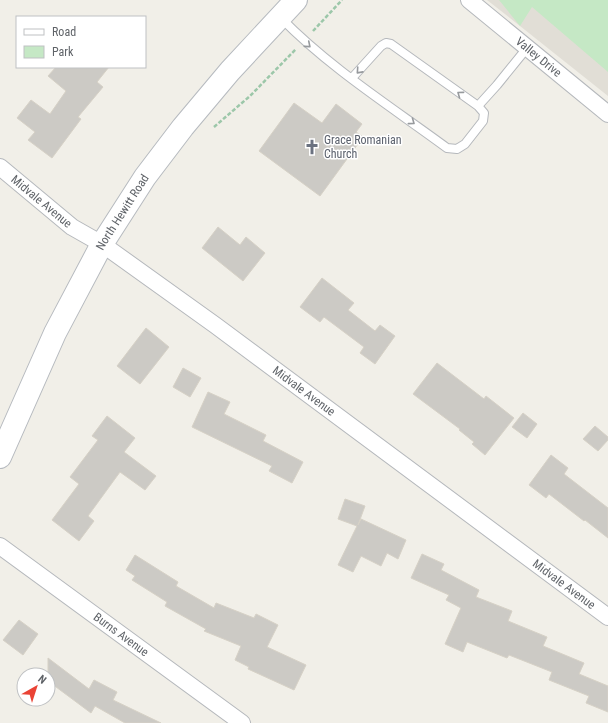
<svg xmlns="http://www.w3.org/2000/svg" width="608" height="723" viewBox="0 0 608 723" font-family="'Roboto Condensed',sans-serif">
<style>
.education{fill:#e1ded6}
.green{fill:#c5e8c5}
.building{fill:#cccac5;stroke:#d6d1c6}
.lines{fill:none;stroke-linecap:round;stroke-linejoin:round}
.service-casing{stroke:#b5b8bc;stroke-width:10}
.minor-casing{stroke:#b5b8bc;stroke-width:18}
.secondary-casing{stroke:#b6babf;stroke-width:24}
.path{stroke:#9cc7a9;stroke-width:2.5;stroke-dasharray:4 2;stroke-linecap:butt}
.service{stroke:#fff;stroke-width:8}
.minor{stroke:#fff;stroke-width:16}
.secondary{stroke:#fff;stroke-width:22}
.oneway{stroke:#979a9d}
.labels{text-anchor:middle;dominant-baseline:central;stroke-width:3;stroke-linejoin:round;paint-order:stroke}
.street-label{font-size:12px;fill:#5f6368;stroke:#fff}
.worship-label{font-size:12px;fill:#5b616d;stroke:#fff;text-anchor:start}
</style>
<rect width="100%" height="100%" fill="#f1efe8"/>
<!-- education -->
<path class="education" d="M487,0H608V96L520,26Z"/>
<!-- green -->
<path class="green" d="M499,0H608V72L532,7L520,26Z"/>
<!-- building -->
<path class="building" d="M56,67H109L97,82L103,87L78,117L81,119L52,158L28,140L35,132L17,118L31,100L50,114L66,91L48,76Z
M294,103L322,123L336,104L362,124L356,132L363,137L320,196L259,151Z
M218,227L240,245L246,237L265,253L243,281L202,248Z
M322,278L354,303L348,310L375,331L380,325L395,336L375,364L360,353L364,347L324,317L320,322L300,307Z
M146,328L169,347L140,384L117,366Z
M437,363L484,399L486,396L514,418L485,455L472,444L474,442L459,430L460,429L413,394Z
M183,368L201,378L190,397L173,387Z
M208,392L230,402L224,414L266,435L263,441L303,462L292,483L269,471L272,466L192,427Z
M523,413L537,424L527,438L512,427Z
M107,416L135,438L124,452L156,476L145,490L120,472L88,516L94,521L79,541L52,520L79,484L70,477L98,440L92,436Z
M595,426L608,437V440L598,451L583,439Z
M551,455L568,468L564,474L608,508V538L585,520L584,521L549,494L546,498L529,485Z
M345,499L365,506L358,525L361,519L406,540L398,559L387,553L381,566L361,556L353,572L338,565L357,526L338,519Z
M422,554L444,564L441,570L479,590L476,597L512,611L508,621L547,637L543,646L584,663L579,674L608,686V712L586,703L589,696L549,680L552,672L509,655L507,658L467,642L463,652L445,644L461,608L446,600L449,595L411,578Z
M135,555L178,582L176,586L214,608L216,603L254,618L256,614L278,625L267,647L306,665L294,690L248,669L249,667L235,660L241,646L204,631L206,629L165,606L167,602L132,580L135,576L126,570Z
M19,620L38,634L23,655L3,640Z
M48,658L89,689L94,680L117,692L113,700L161,723H125L95,706L91,713L48,681Z"/>
<g class="lines">
<defs>
<path id="service" d="M281,18C330,68 390,106 447,148L457,149L465,144L483,121L484,113L478,106L391,44L386,43L381,46L352,78
M478,106L497,85L527,48"/>
<g id="minor">
<path id="s1" d="M469,0L608,114"/>
<path id="s2" d="M0,167L72,227L102,244L215,325L608,617"/>
<path id="s3" d="M0,546L242,723"/>
</g>
<g id="secondary">
<path id="s4" d="M0,457L55,333L102,244L145,177L183,127L230,71L296,0"/>
</g>
</defs>
<!-- service casing -->
<use href="#service" class="service-casing"/>
<!-- minor casing -->
<use href="#minor" class="minor-casing"/>
<!-- secondary casing -->
<use href="#secondary" class="secondary-casing"/>
<!-- path -->
<path class="path" d="M313,31L342,0
M214,127L250,96L296,49"/>
<!-- service -->
<use href="#service" class="service"/>
<!-- minor -->
<use href="#minor" class="minor"/>
<!-- secondary -->
<use href="#secondary" class="secondary"/>
</g>
<!-- one-way arrows -->
<defs><path id="oneway-chevron" d="M-2-3.5L2.5 0L-2 3.5" fill="none" stroke-width="1.6" stroke-linecap="round" stroke-linejoin="round"/></defs>
<g class="oneway">
<use href="#oneway-chevron" transform="translate(308 45) rotate(40)"/>
<use href="#oneway-chevron" transform="translate(359 71) rotate(132)"/>
<use href="#oneway-chevron" transform="translate(460 94) rotate(-144)"/>
<use href="#oneway-chevron" transform="translate(412 122) rotate(36)"/>
</g>
<!-- icons -->
<defs>
<symbol id="church-bare" viewBox="-9 -9 18 18"><path d="M-1.2-6h2.4v3.5h3.3v2.4h-3.3V6h-2.4V-.1h-3.3v-2.4h3.3Z" fill="#6b7280" stroke="#fff" stroke-width="2.5" paint-order="stroke"/></symbol>
</defs>
<g fill-rule="evenodd">
<use href="#church-bare" x="301" y="136" width="22" height="22"/>
</g>
<g class="labels">
<!-- street labels -->
<g class="street-label">
<text stroke="none"><textPath href="#s1" startOffset="90">Valley Drive</textPath></text>
<text stroke="none"><textPath href="#s2" startOffset="54">Midvale Avenue</textPath></text>
<text stroke="none"><textPath href="#s4" startOffset="274">North Hewitt Road</textPath></text>
<text stroke="none"><textPath href="#s2" startOffset="378">Midvale Avenue</textPath></text>
<text stroke="none"><textPath href="#s2" startOffset="702">Midvale Avenue</textPath></text>
<text stroke="none"><textPath href="#s3" startOffset="150">Burns Avenue</textPath></text>
</g>
<!-- worship labels -->
<g class="worship-label">
<text x="324" y="140">Grace Romanian<tspan x="324" dy="14">Church</tspan></text>
</g>
</g>
<!-- legend -->
<rect x="16" y="16" width="130" height="52" fill="#ffffff" stroke="#bfc1c3"/>
<rect x="24" y="29" width="20" height="6" fill="#ffffff" stroke="#bfc1c3"/>
<text x="52" y="36" font-size="12" fill="#5f6368">Road</text>
<rect x="24" y="46" width="20" height="12" fill="#c5e8c5" stroke="#bfc1c3"/>
<text x="52" y="56" font-size="12" fill="#5f6368">Park</text>
<!-- north arrow -->
<g transform="translate(36 687) rotate(39)"><circle r="19" fill="#ffffff" stroke="#bfc1c3"/>
<path d="M0-3L7 15L0 10L-7 15Z" fill="#ea4335"/>
<text y="-6" font-size="11" font-weight="bold" text-anchor="middle" fill="#5f6368">N</text>
</g>
</svg>
